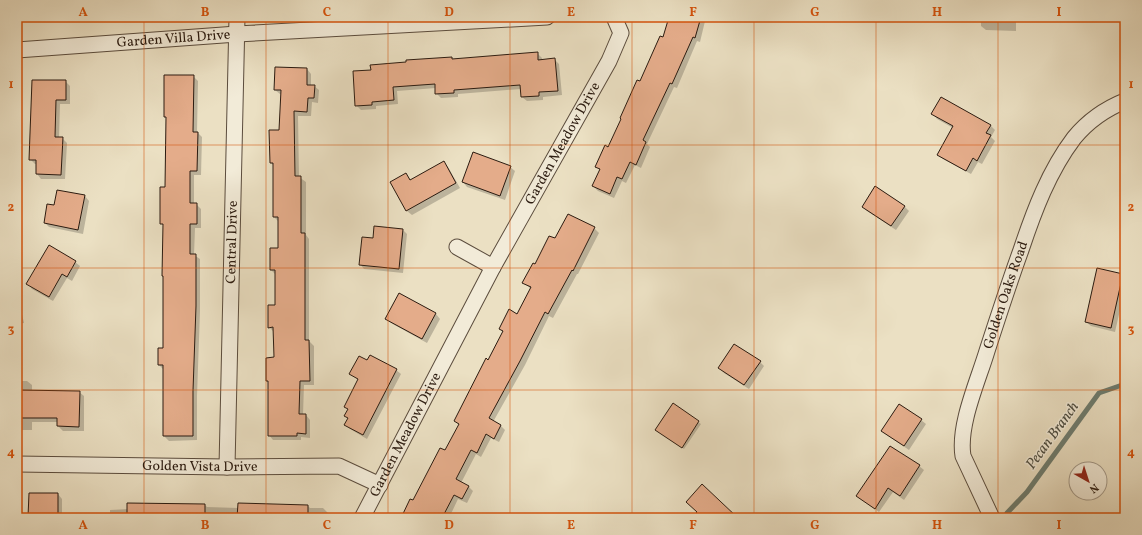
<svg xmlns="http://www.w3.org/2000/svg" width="1142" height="535" viewBox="0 0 1142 535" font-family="Vollkorn,serif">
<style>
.shadow{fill:#0003}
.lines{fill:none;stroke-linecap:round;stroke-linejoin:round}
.stream{stroke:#6d7c6f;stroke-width:5}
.building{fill:#e4ac8a;stroke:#2b1b10}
.street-casing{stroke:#5b4c3d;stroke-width:17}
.street{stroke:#f2ebd8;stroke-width:15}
.grid{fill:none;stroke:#d5530c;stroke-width:1;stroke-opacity:0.55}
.labels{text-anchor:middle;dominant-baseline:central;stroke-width:3;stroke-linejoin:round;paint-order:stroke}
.street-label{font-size:14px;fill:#2b1b10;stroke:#f2ebd8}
.water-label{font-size:15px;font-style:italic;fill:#4c4c40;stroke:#f2ebd8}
.neatline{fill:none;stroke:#d5530c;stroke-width:1.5}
.grid-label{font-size:13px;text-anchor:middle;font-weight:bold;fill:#d5530c}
</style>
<rect width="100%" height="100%" fill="#ebe0c3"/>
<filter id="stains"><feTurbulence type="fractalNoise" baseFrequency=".005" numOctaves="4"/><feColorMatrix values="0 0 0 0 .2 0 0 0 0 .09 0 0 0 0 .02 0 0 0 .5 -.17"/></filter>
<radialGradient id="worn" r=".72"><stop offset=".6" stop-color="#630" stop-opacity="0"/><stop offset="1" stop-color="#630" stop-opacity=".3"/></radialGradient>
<!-- shadow -->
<path class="shadow" d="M670,17H706L700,42L697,41L677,88L674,87L647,144L650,147L641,168L635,165L626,183L622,181L614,198L598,191L593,186L600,170L596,166L609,148L664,38Z
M975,17H1016V31L986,30L981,26V18Z
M537,53L542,58V60L554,59L559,64L562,95L543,97V100L527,101L522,97L521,89L458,94V97L441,98L436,93V88L397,91L398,104L376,106V109L361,110L356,105L372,71L451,58L453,60Z
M307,69L311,74V86H314L319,90L318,103L312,102L311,116H298L299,177L306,182V235L309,239V341L314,346V385H304L303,415H306L310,420V438L301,437V440H273L269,435V383L267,381L275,358L274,332L269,327L276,306L275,274L271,270L279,249V222L274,217V166L271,163L270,131H280L282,94H280L275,90Z
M193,76L198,81L197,132L202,137L201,175H194V204H196L201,209V228H195L194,255L200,259V311L197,396V440L169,441L164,436V370L159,365L164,349V278L163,276L164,226L161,223L166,188L167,118L165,116Z
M33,81H65L70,86V104H60L59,138H62L67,143L65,179H41L37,174V164H35L30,159Z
M933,114L990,125L995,130L991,137L995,141L982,164L978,162L971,174L943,159L938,155L953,128L937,119Z
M444,162L448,167L460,188L412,215L407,211L391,182L406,174L411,180Z
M510,167L515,171L505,200L467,187L463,182Z
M85,196L89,201L83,234L49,227L45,223L55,206Z
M904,206L909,211L896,230L867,211L863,207Z
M594,228L599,233L578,274H577L553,318L549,316L525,365L493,422L501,426L505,430L499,442L491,438L481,457L476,454L461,483L468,486L473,491L467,503L458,499L449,518H402L446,452L459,425L455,421L489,361L503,332L500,329L517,315L531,289L524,283L556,240Z
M403,230L407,234L403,273L364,269L360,264Z
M75,262L80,266L72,281L67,278L53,301L32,289L28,284Z
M1123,275L1125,277V288L1115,332L1091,326L1086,322Z
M17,293L24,323L17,324Z
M400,295L436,314L440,319L427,343L391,323L387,319Z
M760,362L764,366L749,389L724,373L720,368Z
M396,370L401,374L367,439L350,429L345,425L348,419L346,416L349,410L345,407L359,381L351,374Z
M17,381H27L32,385V391L79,392L84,396V431H63L58,426V422H32V430H17Z
M673,405L701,424L684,449L658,431Z
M899,405L921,420L926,424L909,450L887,435L882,431Z
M919,466L924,470L904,500L893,492L879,512L858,496Z
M58,494L62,499V518H31L29,516Z
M205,505L207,507L238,508L308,506L310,508H323L328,513L327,518H110V510Z"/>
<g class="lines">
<!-- stream -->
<path class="stream" d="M1007,513L1027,492L1099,393L1125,384"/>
</g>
<!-- building -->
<path class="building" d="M669,17H701L695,38L693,37L672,84L670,83L643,140L646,142L636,165L630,162L622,179L617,177L610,194L592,186L600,169L595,167L605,145L608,147L621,119L620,118L637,80L640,81L660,36L663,37Z
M538,52V60L555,58L558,91L539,92V96L521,97L520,85L454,90V93L435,94V84L393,87L394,100L372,102V105L355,106L353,71L371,70L370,65L406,62V60L452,57V59Z
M275,67L307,68V85H315L314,98H308L307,112L294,111L295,176H301V233H305V340H309L310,381H300L299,414H306V434L297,433V436H268V381H266V358L274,357L273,327L268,328V305H275V270H270V248H278V217H273V163H270L269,130H279L281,90H274Z
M164,75H194L193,132H198L197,171H190V203H197V224H190V254H196V306L193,391V436H163V365H158V348H163V276H162L163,224H160V187H165L166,117H164Z
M32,80H66V100H56L55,137H63L61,175L36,174V160H29Z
M941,97L991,125L986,133L991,135L977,161L973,158L966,171L937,155L953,126L931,114Z
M473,152L511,166L500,196L462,182Z
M444,161L456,183L406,211L390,182L406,173L410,180Z
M875,186L905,206L891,226L862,207Z
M57,190L85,195L78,230L44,223L47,204L54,205Z
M568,214L595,227L573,271L572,270L548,314L545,312L520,361L489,418L501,425L494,439L486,434L477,453L471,450L456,479L469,486L462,499L454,495L442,518H401L410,499L413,500L440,448L445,450L459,424L454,421L486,358L488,360L503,331L499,329L509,309L517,314L531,287L522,283L533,263L535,264L549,236L555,238Z
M374,226L403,229L399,269L359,265L362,237L373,238Z
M49,245L76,261L67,277L62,274L49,297L26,284Z
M1097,268L1123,274L1111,328L1085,322Z
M399,293L436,313L422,339L385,319Z
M734,344L761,361L744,385L718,368Z
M370,355L397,369L363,435L344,425L348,418L344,416L348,409L344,407L358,379L349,374L359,356L367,360Z
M17,390L80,391L79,427L57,426V418H17Z
M673,403L699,421L682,448L655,430Z
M899,404L922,419L904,446L881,431Z
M890,446L920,465L900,496L888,488L875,509L856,496Z
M702,484L738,518H692L697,512L686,502Z
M29,493H58V518H32V517H28Z
M127,503L205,504V518H127Z
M238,503L308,505V518H237Z"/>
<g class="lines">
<defs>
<g id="street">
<path id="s1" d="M17,50L237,34L547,17"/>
<path d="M457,247L493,267"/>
<path id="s2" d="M17,464L227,467L339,466L380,485"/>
<path id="s3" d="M227,467L237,17"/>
<path id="s4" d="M362,518L493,267L609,61L621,33L614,17"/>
<path id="s5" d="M992,518L963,456C958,425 978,381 987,351C998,317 1009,283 1021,250C1034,211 1049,171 1074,138C1088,121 1105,109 1125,101"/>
</g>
</defs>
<!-- street casing -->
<use href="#street" class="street-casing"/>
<!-- street -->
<use href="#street" class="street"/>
</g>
<!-- grid -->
<path class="grid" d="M144,17V518M266,17V518M388,17V518M510,17V518M632,17V518M754,17V518M876,17V518M998,17V518M17,145H1125M17,268H1125M17,390H1125"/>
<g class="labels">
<!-- street labels -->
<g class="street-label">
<text stroke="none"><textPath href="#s1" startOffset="157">Garden Villa Drive</textPath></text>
<text stroke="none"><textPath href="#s4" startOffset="425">Garden Meadow Drive</textPath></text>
<text stroke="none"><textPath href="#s3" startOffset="225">Central Drive</textPath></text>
<text stroke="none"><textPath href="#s5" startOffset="236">Golden Oaks Road</textPath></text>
<text stroke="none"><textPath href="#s4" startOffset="94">Garden Meadow Drive</textPath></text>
<text stroke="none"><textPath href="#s2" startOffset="183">Golden Vista Drive</textPath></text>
</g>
<!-- water labels -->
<g class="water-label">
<text transform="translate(1053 436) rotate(-54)">Pecan Branch</text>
</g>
</g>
<!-- margin -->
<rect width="1142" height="535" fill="none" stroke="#ebe0c3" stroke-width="44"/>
<!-- north arrow -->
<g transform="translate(1088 481) rotate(141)"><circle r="19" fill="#f2ebd8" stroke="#a29888"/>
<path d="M0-3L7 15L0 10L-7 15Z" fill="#8f2418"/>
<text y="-6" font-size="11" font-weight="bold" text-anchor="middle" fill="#2b1b10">N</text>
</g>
<rect x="22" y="22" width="1098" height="491" class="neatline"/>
<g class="grid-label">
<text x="83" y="16">A</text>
<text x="205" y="16">B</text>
<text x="327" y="16">C</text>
<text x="449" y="16">D</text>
<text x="571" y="16">E</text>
<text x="693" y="16">F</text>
<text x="815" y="16">G</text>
<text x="937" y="16">H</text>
<text x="1059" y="16">I</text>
<text x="11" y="88">1</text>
<text x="1131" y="88">1</text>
<text x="11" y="211">2</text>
<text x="1131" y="211">2</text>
<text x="11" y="333">3</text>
<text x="1131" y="333">3</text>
<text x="11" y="456">4</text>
<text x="1131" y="456">4</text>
<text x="83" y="529">A</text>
<text x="205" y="529">B</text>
<text x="327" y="529">C</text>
<text x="449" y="529">D</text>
<text x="571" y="529">E</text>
<text x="693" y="529">F</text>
<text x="815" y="529">G</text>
<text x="937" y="529">H</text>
<text x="1059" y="529">I</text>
</g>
<rect width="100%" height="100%" filter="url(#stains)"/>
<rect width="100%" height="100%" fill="url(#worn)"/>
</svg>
